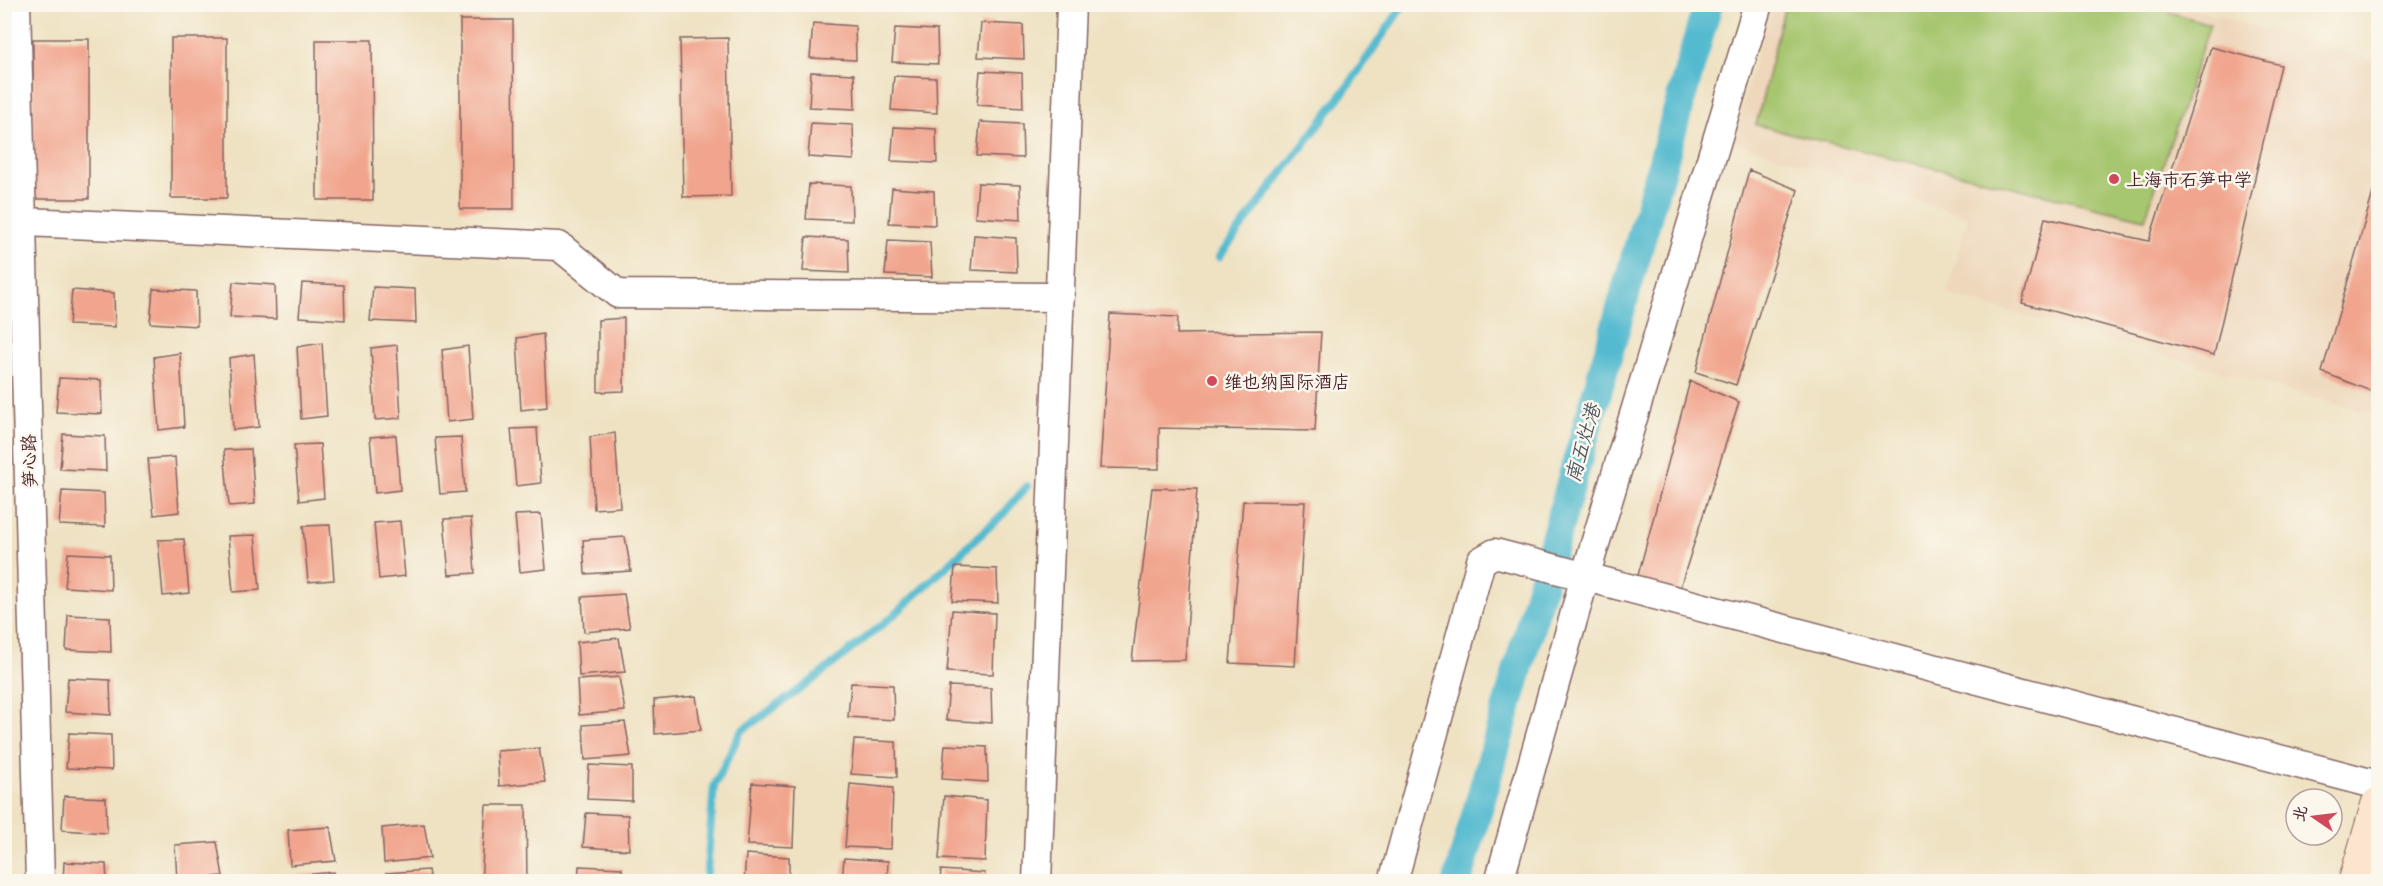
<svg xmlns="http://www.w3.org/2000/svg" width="2383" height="886" viewBox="0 0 2383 886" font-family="Delius,'LXGW WenKai TC',sans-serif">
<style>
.built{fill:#eed7bb}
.green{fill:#a7c66f;stroke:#78724d;stroke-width:1.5}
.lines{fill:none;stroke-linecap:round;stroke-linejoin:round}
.stream{stroke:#52bacf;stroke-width:8}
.canal{stroke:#52bacf;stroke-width:30}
.building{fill:#f1a58e}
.street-casing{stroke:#846360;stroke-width:31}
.secondary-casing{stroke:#846360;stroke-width:35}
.street{stroke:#fff;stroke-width:28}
.secondary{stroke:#fce5cf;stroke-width:33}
.poi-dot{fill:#d1495b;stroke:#fbf7ec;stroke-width:2}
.labels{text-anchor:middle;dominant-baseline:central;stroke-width:5;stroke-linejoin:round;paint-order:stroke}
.poi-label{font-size:18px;fill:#4a1f2b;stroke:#fbf7ec;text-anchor:start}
.street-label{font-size:18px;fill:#4a1f2b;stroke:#fbf7ec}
.water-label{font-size:20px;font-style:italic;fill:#4d5564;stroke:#fbf7ec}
</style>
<rect width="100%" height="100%" fill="#fbf7ec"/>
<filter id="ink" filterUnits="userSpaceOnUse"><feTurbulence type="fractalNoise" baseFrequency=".0167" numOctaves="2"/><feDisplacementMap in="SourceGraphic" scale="12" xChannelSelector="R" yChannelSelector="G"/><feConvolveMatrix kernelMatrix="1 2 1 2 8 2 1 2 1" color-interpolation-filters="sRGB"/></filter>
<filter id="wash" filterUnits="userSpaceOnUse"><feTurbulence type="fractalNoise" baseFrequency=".008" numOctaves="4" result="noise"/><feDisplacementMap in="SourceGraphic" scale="24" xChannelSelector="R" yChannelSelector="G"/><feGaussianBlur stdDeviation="1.35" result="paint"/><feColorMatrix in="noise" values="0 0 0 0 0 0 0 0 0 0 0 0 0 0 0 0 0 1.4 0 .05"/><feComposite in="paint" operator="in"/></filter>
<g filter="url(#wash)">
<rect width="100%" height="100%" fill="#efe2c3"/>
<!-- built -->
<path class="built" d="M1771,5H2178L2378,61V416L1947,294L1968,217L1732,141Z"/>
<!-- green -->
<path class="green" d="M2142,4L2210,24L2145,219L1756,125L1785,5Z"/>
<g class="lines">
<!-- stream -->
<path class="stream" d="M1219,257L1348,86L1404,4
M706,882L714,786L741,731L813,680L893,616L1004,513L1027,486"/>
<!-- canal -->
<path class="canal" d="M1457,882L1708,4"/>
</g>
<g id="blocks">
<!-- building -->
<path class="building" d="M460,20H513L514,209H460Z
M813,23L855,26L856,60L810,58Z
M981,23L1023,25L1024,59L978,57Z
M895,28L937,30L938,64L892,62Z
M171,38H227V198H171Z
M728,38L731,196L683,197L680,39Z
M33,39H89V199H33Z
M316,40H372L373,200H317Z
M2211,47L2281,65L2214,355L2022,303L2045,218L2149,241Z
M980,71L1022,73L1023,108L977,105Z
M811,72L854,74L855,109L809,107Z
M894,76L936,78L937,113L891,110Z
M980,122L1022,124L1023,158L977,156Z
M811,123L853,125L854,160L808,157Z
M894,127L936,129L937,163L891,161Z
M1749,170L1798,190L1736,385L1696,372Z
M2378,175V394L2322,372Z
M978,183L1020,185L1021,220L975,217Z
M809,184L851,186L852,221L806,219Z
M892,188L934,191L935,225L889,223Z
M974,235L1016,238L1017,272L971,270Z
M806,237L848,239L849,273L803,271Z
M888,240L930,242L932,277L885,275Z
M233,282L275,285L276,319L230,317Z
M302,283L344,285L345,320L299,317Z
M373,287L415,289L416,323L370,321Z
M153,289L196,291L197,326L150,323Z
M72,290L114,293L115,327L69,325Z
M1110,314L1178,317L1177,334L1321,332L1315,431L1159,428V469L1100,468Z
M624,318V391L598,392V320Z
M543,334L547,407L521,410L517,338Z
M322,343L327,416L301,419L297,347Z
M397,345L401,418L375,420L371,348Z
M468,346L473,419L447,422L442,350Z
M180,353L184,427L159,430L154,357Z
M254,354L259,427L233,430L229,358Z
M59,378L101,380L102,414L56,412Z
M1690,381L1739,402L1677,597L1636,583Z
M537,428L541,483L516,486L511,429Z
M615,433L620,507L594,509L590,437Z
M63,434L105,436L106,471L60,469Z
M396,435L400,490L375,493L370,437Z
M461,437L465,492L440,494L435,438Z
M320,444L324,498L299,501L294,445Z
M251,449L255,504L229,506L224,450Z
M175,457L179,512L154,515L148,459Z
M1152,488L1197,489L1185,660L1132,661Z
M62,491L104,493L105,527L59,525Z
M1243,501L1305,502L1295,666L1230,663Z
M541,514L546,569L520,572L515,515Z
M471,518L475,573L449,575L444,519Z
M400,521L405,576L379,579L374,523Z
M330,525L334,580L308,582L303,526Z
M255,535L260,590L233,592L228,536Z
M625,537L631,571L585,574L583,540Z
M184,539L189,593L163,596L158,540Z
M68,553L110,555L111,590L65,587Z
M955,567L997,569L998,603L952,601Z
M624,594L630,628L584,632L582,597Z
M952,610L995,613L993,674L947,672Z
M68,615L110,617L111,652L66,650Z
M619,638L625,672L579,676L577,642Z
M619,677L625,711L579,715L577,680Z
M68,678L110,680L111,715L65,712Z
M851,683L893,685L894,720L848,717Z
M949,686L991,688L992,723L946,720Z
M696,696L701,730L655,734L654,700Z
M625,722L631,756L585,760L583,725Z
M69,733L111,735L112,770L66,768Z
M854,740L896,742L897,777L851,774Z
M945,745L987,747L988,782L942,779Z
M539,748L545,782L499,786L497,751Z
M589,765L632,767V801L587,799Z
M752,783L795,786L793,847L747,845Z
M850,784L893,788L891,849L845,847Z
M64,796L106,798L107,833L62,830Z
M944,796L987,800L985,861L939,859Z
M486,805H526L527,882H481Z
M586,813L628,815L629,850L583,847Z
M424,824L430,858L384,863L382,828Z
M330,827L336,861L290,865L288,830Z
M217,842L223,876L177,880L175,845Z
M746,854L789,857V882H744Z
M844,858L888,861L887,882H842Z
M64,862L106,864L107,882H63Z
M579,866L622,868V882H578Z
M428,870L430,882H387L386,873Z
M941,870L985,873L984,882H940Z
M334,872L336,882H292V876Z"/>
</g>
</g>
<g filter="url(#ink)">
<use href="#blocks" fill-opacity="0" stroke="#846360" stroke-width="1.5"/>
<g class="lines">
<defs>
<path id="street" d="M16,4L40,882
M4,221L559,246L618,294L1060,297
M1037,882L1071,4
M1393,882L1481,561L1495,553L2378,785
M1499,882L1585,577L1758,4"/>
<path id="secondary" d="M2355,882L2378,804"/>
</defs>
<!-- street casing -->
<use href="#street" class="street-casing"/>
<!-- secondary casing -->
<use href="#secondary" class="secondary-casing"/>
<!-- street -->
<use href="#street" class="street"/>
<!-- secondary -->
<use href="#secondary" class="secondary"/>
</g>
</g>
<!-- markers -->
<g class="poi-dot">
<circle cx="2114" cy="179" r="6"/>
<circle cx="1212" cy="381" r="6"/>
</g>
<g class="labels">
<!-- poi labels -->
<g class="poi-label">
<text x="2126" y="179">上海市石笋中学</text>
<text x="1224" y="381">维也纳国际酒店</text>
</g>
<!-- street labels -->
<g class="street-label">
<text transform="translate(29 461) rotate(-92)">笋心路</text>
</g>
<!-- water labels -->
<g class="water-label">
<text transform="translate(1582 443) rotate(-74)">南五灶港</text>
</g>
</g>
<!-- margin -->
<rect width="2383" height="886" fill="none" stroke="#fbf7ec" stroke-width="24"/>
<!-- north arrow -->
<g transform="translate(2314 817) rotate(284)"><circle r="28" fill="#fbf7ec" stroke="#b4a19f" stroke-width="1.5"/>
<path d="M0-4.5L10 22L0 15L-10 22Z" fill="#d1495b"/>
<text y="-9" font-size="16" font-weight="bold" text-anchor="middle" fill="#4a1f2b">北</text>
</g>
</svg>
